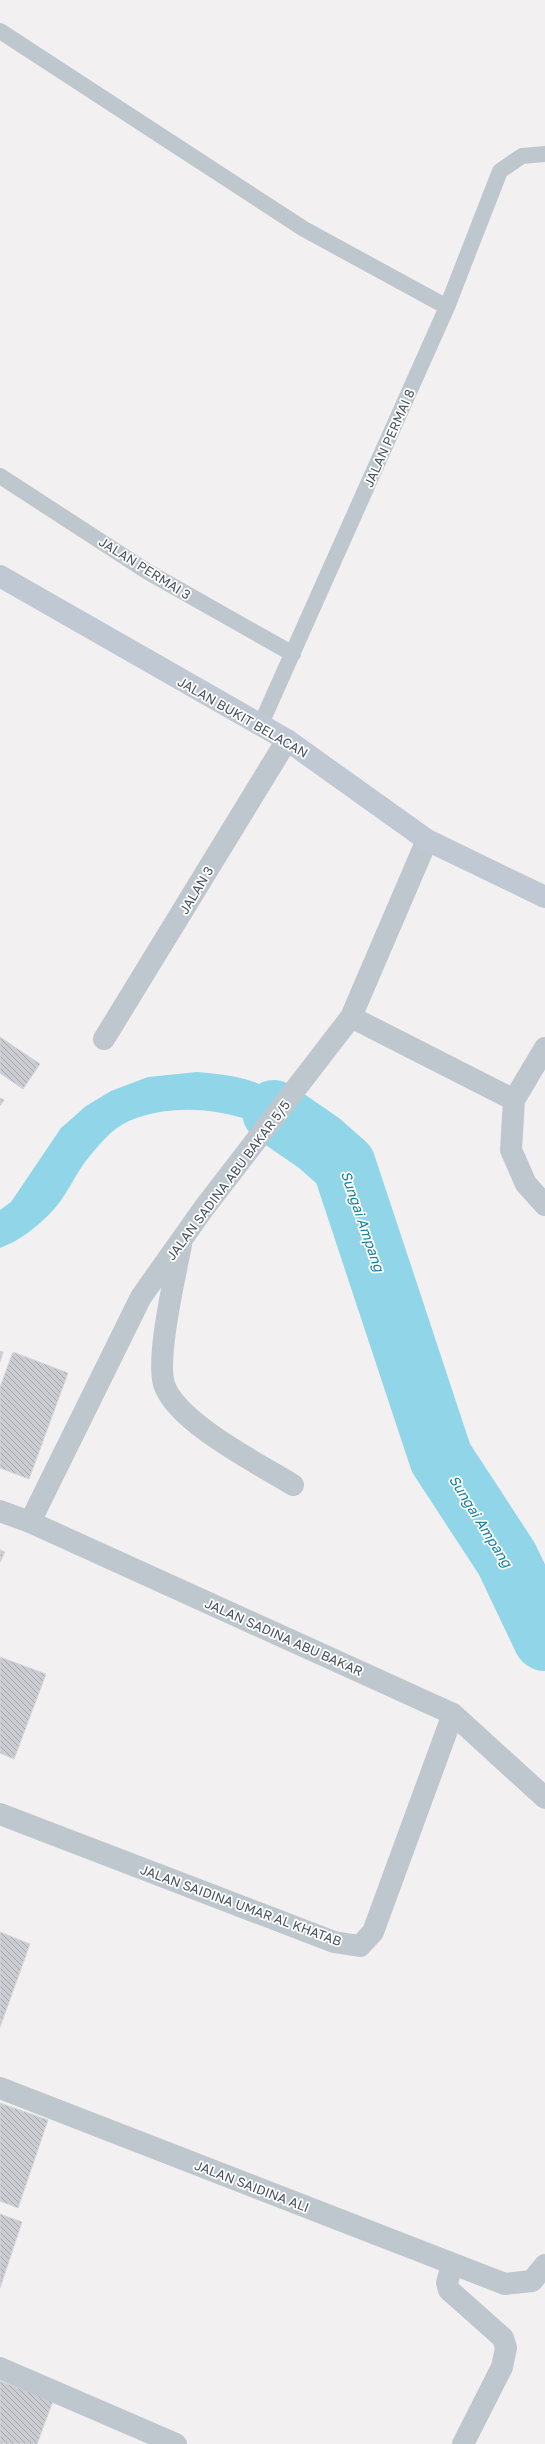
<svg xmlns="http://www.w3.org/2000/svg" width="545" height="2444" viewBox="0 0 545 2444" font-family="'Golos Text',sans-serif">
<style>
.water{fill:#90d6e8}
.lines{fill:none;stroke-linecap:round;stroke-linejoin:round}
.river{stroke:#90d6e8;stroke-width:64}
.building{fill:url(#building-back-hatch);stroke:#d4d6db}
.lane{stroke:#bfc7ce;stroke-width:16}
.street{stroke:#bfc7ce;stroke-width:22}
.secondary{stroke:#bfc8d3;stroke-width:22}
.labels{text-anchor:middle;dominant-baseline:central;stroke-width:3.5;stroke-linejoin:round;paint-order:stroke}
.street-label{font-size:13px;fill:#49535d;stroke:#fff}
.water-label{font-size:14px;font-style:italic;fill:#13809e;stroke:#fff}
</style>
<defs>
<pattern id="building-back-hatch" width="6" height="6" patternUnits="userSpaceOnUse"><rect width="6" height="6" fill="#caccd2"/><path d="M-1 5l2 2M0 0l6 6M5-1l2 2" fill="none" stroke="#a6a8ae"/></pattern>
</defs>
<rect width="100%" height="100%" fill="#f2f0f0"/>
<!-- water -->
<path class="water" d="M197,1072C209,1073 220,1074 231,1076C276,1083 328,1121 354,1157L335,1175C312,1157 289,1137 262,1125C223,1108 170,1103 129,1121C112,1128 97,1147 85,1162C76,1174 69,1190 59,1203C45,1221 22,1240 0,1248V1210L11,1202L61,1128L86,1106L111,1091L148,1077Z"/>
<g class="lines">
<!-- river -->
<path class="river" d="M274,1112L319,1143L344,1165L441,1458L507,1559L545,1639"/>
</g>
<!-- building -->
<path class="building" d="M0,1037L40,1064L23,1089L0,1073Z
M0,1098L4,1100L0,1106Z
M0,1351L3,1352L0,1362Z
M13,1352L68,1373L29,1479L0,1468V1387Z
M0,1550L5,1552L0,1562Z
M0,1657L46,1674L14,1759L0,1753Z
M0,1932L30,1944L0,2027Z
M0,2103L48,2120L18,2208L0,2201Z
M0,2214L22,2222L0,2288Z
M0,2381L53,2401L37,2444H0Z"/>
<g class="lines">
<!-- lane -->
<path class="lane" d="M0,31L304,229L447,307
M0,476L148,572L293,654
M260,726L447,307L500,171L522,156L545,154"/>
<!-- street -->
<path class="street" d="M351,1017L514,1100
M104,1039L287,740
M545,1048L514,1100L511,1150L526,1184L545,1205
M181,1245C175,1276 156,1357 164,1384C176,1422 259,1464 293,1485
M0,1511L30,1522L453,1714L545,1798
M30,1522L141,1297L204,1208L351,1017L427,840
M0,1814L334,1942L360,1946L373,1932L453,1714
M0,2088L505,2284L532,2281L545,2265
M452,2264L447,2283L449,2290L503,2338L506,2348L502,2367L463,2444
M0,2368L176,2444"/>
<!-- secondary -->
<path class="secondary" d="M0,576L287,740L427,840L545,897"/>
</g>
<g class="labels">
<!-- street labels -->
<g class="street-label">
<text transform="translate(389 438) rotate(-66)">JALAN PERMAI 8</text>
<text transform="translate(145 568) rotate(32)">JALAN PERMAI 3</text>
<text transform="translate(243 717) rotate(30)">JALAN BUKIT BELACAN</text>
<text transform="translate(196 890) rotate(-59)">JALAN 3</text>
<text transform="translate(228 1180) rotate(-53)">JALAN SADINA ABU BAKAR 5/5</text>
<text transform="translate(284 1637) rotate(24)">JALAN SADINA ABU BAKAR</text>
<text transform="translate(241 1905) rotate(20)">JALAN SAIDINA UMAR AL KHATAB</text>
<text transform="translate(252 2186) rotate(21)">JALAN SAIDINA ALI</text>
</g>
<!-- water labels -->
<g class="water-label">
<text transform="translate(363 1221) rotate(71)">Sungai Ampang</text>
<text transform="translate(481 1521) rotate(58)">Sungai Ampang</text>
</g>
</g>
</svg>
